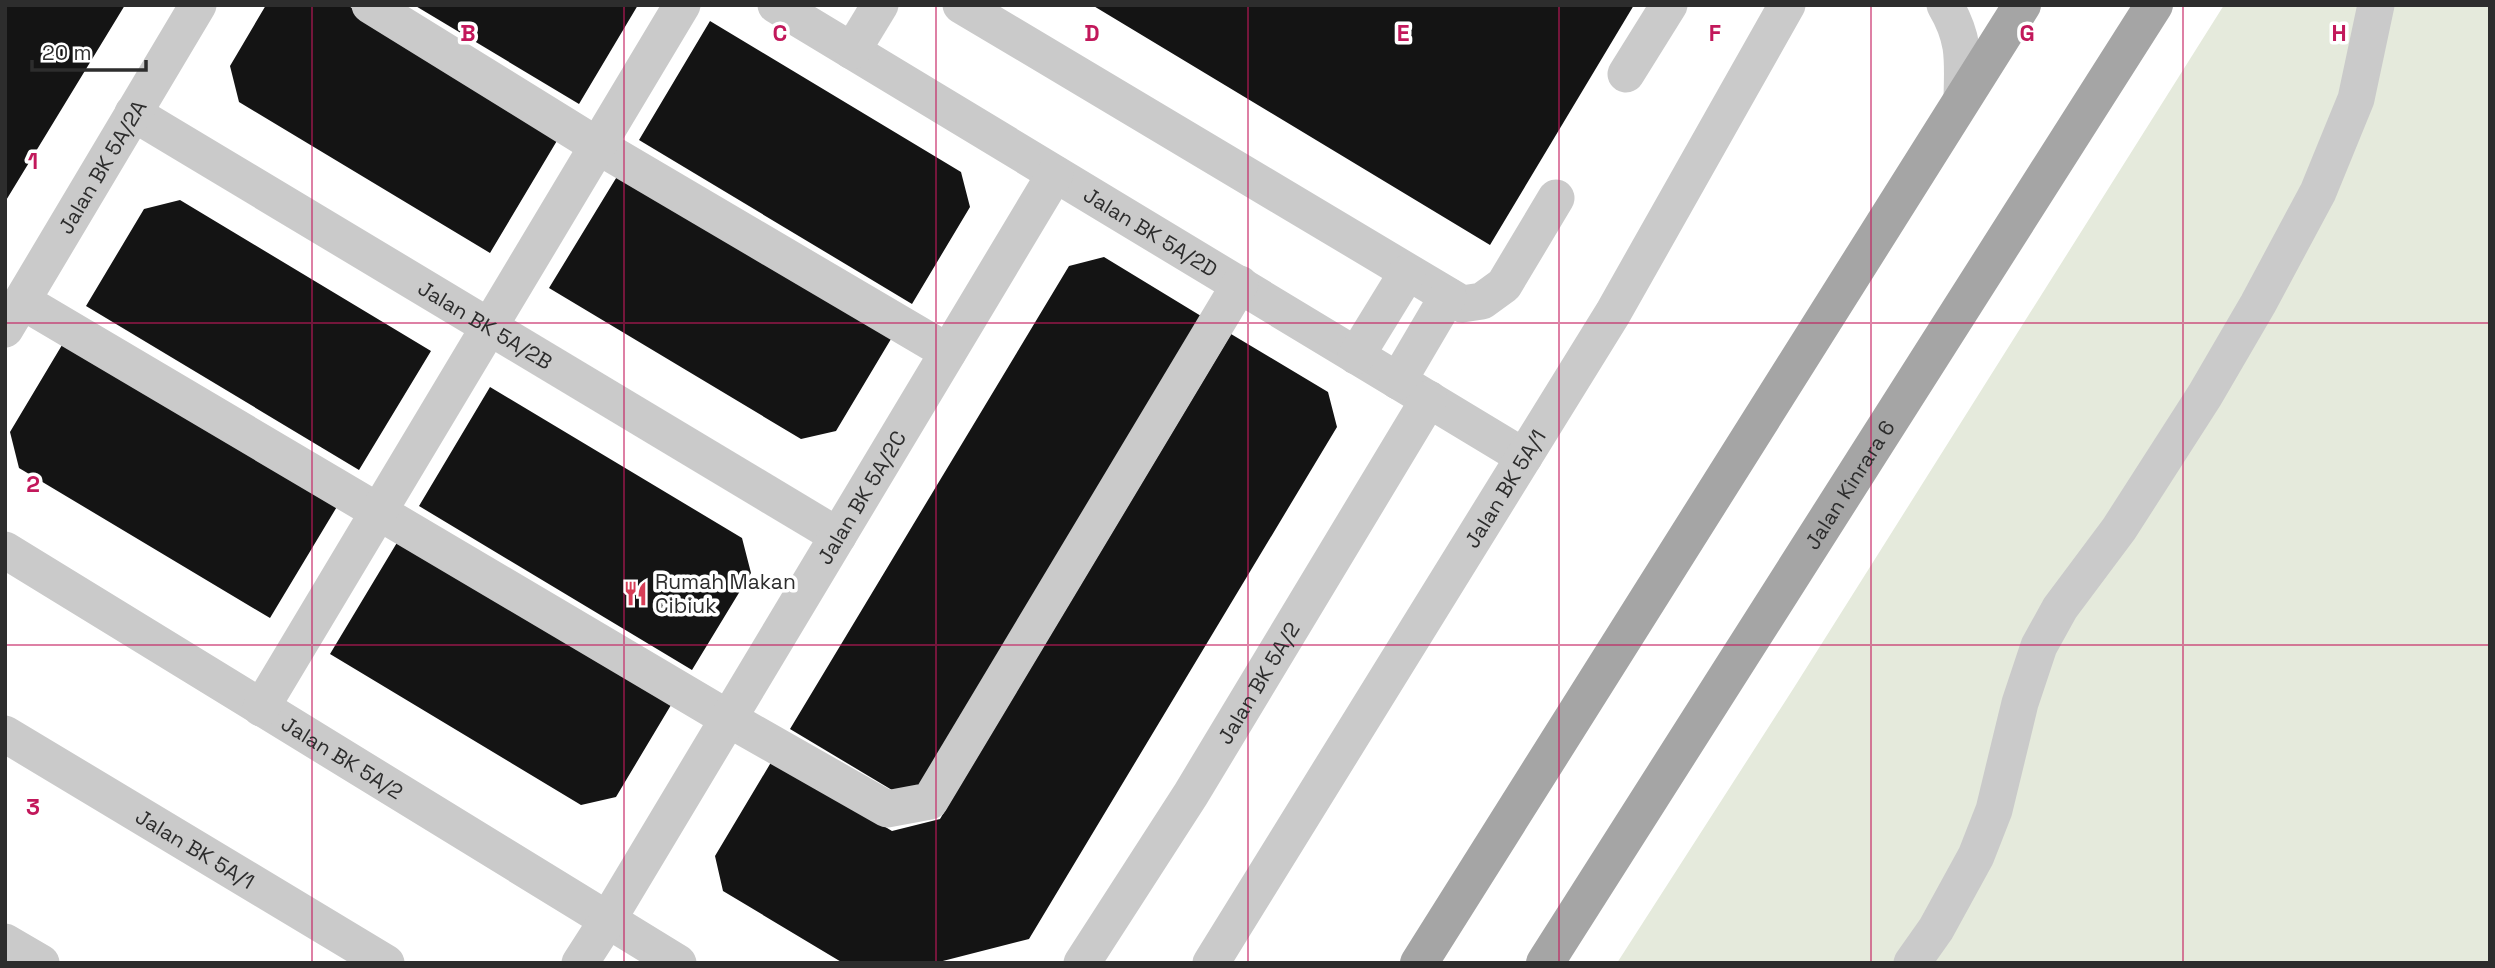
<svg xmlns="http://www.w3.org/2000/svg" width="2495" height="968" viewBox="0 0 2495 968" font-family="'Space Grotesk',sans-serif">
<style>
.green{fill:#e5eadc}
.building{fill:#141414}
.lines{fill:none;stroke-linecap:round;stroke-linejoin:round}
.minor{stroke:#cacaca;stroke-width:37}
.major{stroke:#a5a5a5;stroke-width:38}
.grid{fill:none;stroke:#c2185b;stroke-width:2;stroke-opacity:0.55}
.labels{text-anchor:middle;dominant-baseline:central;stroke-width:7;stroke-linejoin:round;paint-order:stroke}
.street-label{font-size:21px;fill:#2d2d2d;stroke:#fff}
.poi-label{font-size:21px;fill:#2d2d2d;stroke:#fff;text-anchor:start}
.grid-label{font-size:23px;text-anchor:middle;font-weight:bold;fill:#c2185b;stroke:#fff;stroke-width:7;stroke-linejoin:round;paint-order:stroke}
</style>
<rect width="100%" height="100%" fill="#fff"/>
<!-- green -->
<path class="green" d="M2224,5H2490V963H1617L1795,686Z"/>
<!-- building -->
<path class="building" d="M5,5H125L5,202Z
M266,5H347L561,134L490,253L239,102L230,66Z
M414,5H638L579,104Z
M1092,5H1634L1490,245Z
M710,21L961,172L970,207L912,304L639,140Z
M621,170L894,334L836,431L801,439L549,288Z
M180,200L431,351L359,470L86,306L144,209Z
M1104,257L1201,316L917,789L897,793L790,729L1069,266Z
M1231,334L1328,392L1337,427L1029,939L935,963H843L723,891L715,856L773,759L892,831L940,819Z
M68,335L341,500L270,618L19,468L10,432Z
M490,387L742,538L751,573L692,670L419,506Z
M401,536L674,700L616,797L581,805L330,654Z"/>
<g class="lines">
<!-- minor -->
<g class="minor">
<path d="M370,5L598,146L948,352"/>
<path id="s1" d="M776,5L1524,457"/>
<path d="M961,5L1462,304L1482,301L1504,285L1556,198"/>
<path d="M1945,5C1965,39 1963,59 1962,97"/>
<path d="M852,51L880,5"/>
<path d="M1626,74L1669,5"/>
<path id="s2" d="M133,113L838,536"/>
<path d="M22,301L729,719L887,809L930,801L1240,284"/>
<path id="s3" d="M5,329L198,5"/>
<path d="M1356,356L1407,273"/>
<path d="M1398,381L1448,296"/>
<path id="s4" d="M5,550L678,963"/>
<path d="M261,708L682,5"/>
<path id="s5" d="M5,734L386,963"/>
<path d="M5,942L41,963"/>
<path id="s6" d="M580,963L607,921L1055,174"/>
<path id="s7" d="M1082,963L1191,794L1429,399"/>
<path id="s8" d="M1211,963L1613,313L1787,5"/>
<path d="M1912,963L1936,929L1976,856L1994,810L2020,703L2039,646L2060,608L2119,529L2205,395L2258,304L2318,192L2356,99L2376,5"/>
</g>
<!-- major -->
<g class="major">
<path d="M1419,963L2022,5"/>
<path id="s9" d="M1545,963L2154,5"/>
</g>
</g>
<!-- grid -->
<path class="grid" d="M312,5V963M624,5V963M936,5V963M1248,5V963M1559,5V963M1871,5V963M2183,5V963M5,323H2490M5,645H2490"/>
<!-- icons -->
<defs>
<symbol id="restaurant-bare" viewBox="-9 -9 18 18"><path d="M-5-6h1v4h1v-4h1v4h1v-4h1v5L-1.5 .5V6h-2V.5L-5-1ZM5-6V6H3V1.5H1.5Q1.5-4 5-6Z" fill="#d63d56" stroke="#fff" stroke-width="2.5" paint-order="stroke"/></symbol>
</defs>
<g fill-rule="evenodd">
<use href="#restaurant-bare" x="618" y="576" width="35" height="35"/>
</g>
<g class="labels">
<!-- street labels -->
<g class="street-label">
<text stroke="none"><textPath href="#s3" startOffset="189">Jalan BK 5A/2A</textPath></text>
<text stroke="none"><textPath href="#s1" startOffset="438">Jalan BK 5A/2D</textPath></text>
<text stroke="none"><textPath href="#s2" startOffset="411">Jalan BK 5A/2B</textPath></text>
<text stroke="none"><textPath href="#s9" startOffset="567">Jalan Kinrara 6</textPath></text>
<text stroke="none"><textPath href="#s8" startOffset="558">Jalan BK 5A/1</textPath></text>
<text stroke="none"><textPath href="#s6" startOffset="544">Jalan BK 5A/2C</textPath></text>
<text stroke="none"><textPath href="#s7" startOffset="331">Jalan BK 5A/2</textPath></text>
<text stroke="none"><textPath href="#s4" startOffset="396">Jalan BK 5A/2</textPath></text>
<text stroke="none"><textPath href="#s5" startOffset="222">Jalan BK 5A/1</textPath></text>
</g>
<!-- poi labels -->
<g class="poi-label">
<text x="655" y="581">Rumah Makan<tspan x="655" dy="24">Cibiuk</tspan></text>
</g>
</g>
<g class="grid-label">
<text x="468" y="41">B</text>
<text x="780" y="41">C</text>
<text x="1092" y="41">D</text>
<text x="1403" y="41">E</text>
<text x="1715" y="41">F</text>
<text x="2027" y="41">G</text>
<text x="2339" y="41">H</text>
<text x="33" y="169">1</text>
<text x="33" y="492">2</text>
<text x="33" y="815">3</text>
</g>
<!-- border -->
<rect width="2495" height="968" fill="none" stroke="#2d2d2d" stroke-width="14"/>
<!-- scale -->
<path d="M32 60v10h114v-10" fill="none" stroke="#2d2d2d" stroke-width="3.5"/>
<text x="42" y="60" font-size="21" fill="#2d2d2d" stroke="#ffffff" stroke-width="5" paint-order="stroke">20 m</text>
</svg>
